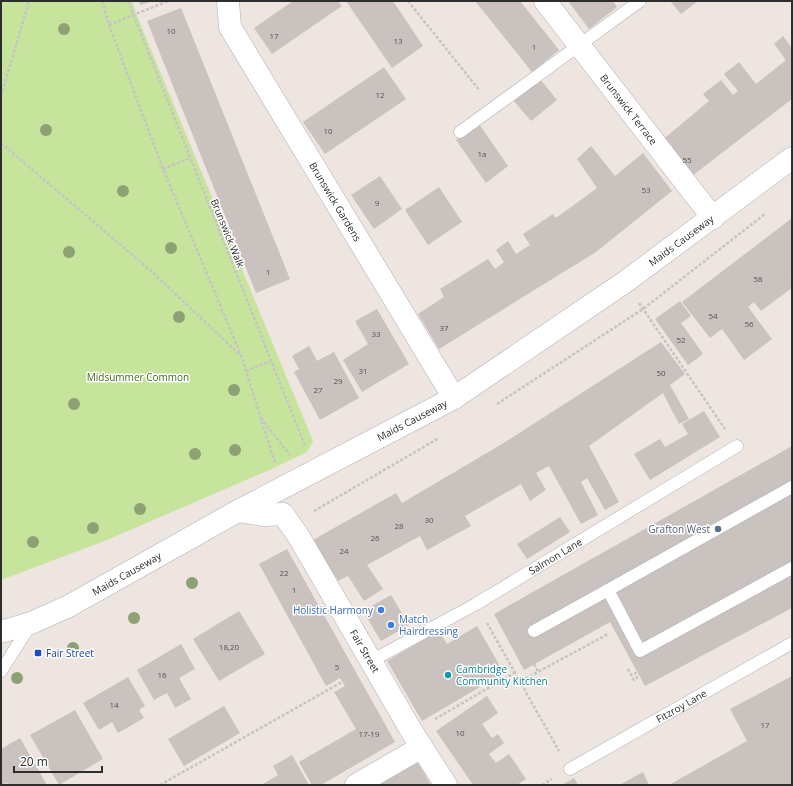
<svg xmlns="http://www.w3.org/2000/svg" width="793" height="786" viewBox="0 0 793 786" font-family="'Open Sans',sans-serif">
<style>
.green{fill:#c7e49d}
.building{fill:#cac2be}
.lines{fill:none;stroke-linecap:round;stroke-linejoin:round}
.lane-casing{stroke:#adb2b9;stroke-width:13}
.street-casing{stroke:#adb2b9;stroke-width:23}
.secondary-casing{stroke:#adb2b9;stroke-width:23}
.path{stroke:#c4c4c4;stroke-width:2.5;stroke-dasharray:3 2;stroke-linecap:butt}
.lane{stroke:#fff;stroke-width:12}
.street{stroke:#fff;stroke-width:22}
.secondary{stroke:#fff;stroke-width:22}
.tree{fill:#8ea174}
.service-dot{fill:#5c6f8a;stroke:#fff;stroke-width:1.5}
.shop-dot{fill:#3f7fe0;stroke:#fff;stroke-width:1.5}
.transit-dot{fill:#1a4fb4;stroke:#fff;stroke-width:1.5}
.culture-dot{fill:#0f9aa8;stroke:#fff;stroke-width:1.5}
.labels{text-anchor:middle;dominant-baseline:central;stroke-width:3;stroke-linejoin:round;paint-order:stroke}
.number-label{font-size:8px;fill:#545251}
.street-label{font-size:10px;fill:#2d2d2d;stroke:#fff}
.park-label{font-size:10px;fill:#406b1b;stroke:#fff}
.service-label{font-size:10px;fill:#4e5e75;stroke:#fff;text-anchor:end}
.shop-label{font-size:10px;fill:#366cbe;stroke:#fff;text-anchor:end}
.transit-label{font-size:10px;fill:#164399;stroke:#fff;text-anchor:start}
.culture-label{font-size:10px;fill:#0d838f;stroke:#fff;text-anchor:start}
</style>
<rect width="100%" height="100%" fill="#eee4e0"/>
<!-- green -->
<path class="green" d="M1,1H132L137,16L313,441L307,452L276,467L107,540L1,580Z"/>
<!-- building -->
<path class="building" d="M139,1H154L140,5Z
M293,1H338L342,6L272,54L254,28Z
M346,1H393L423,46L392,68Z
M475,1H520L559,50L532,72Z
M568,1H613L617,7L589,29Z
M670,1H698L681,14Z
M181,8L290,279L256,293L147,21Z
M783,36L792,48V99L688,179L660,142L709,101L703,94L721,80L733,95L738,91L724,74L739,62L756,84L786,60L774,44Z
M384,67L406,99L325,154L303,122Z
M540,79L557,100L531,121L513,100Z
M479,124L508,166L486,183L456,140Z
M591,146L615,176L643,153L672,191L596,252L439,349L418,314L444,297L440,289L488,259L495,269L504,262L496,250L508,241L516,254L530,245L523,234L553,214L556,218L597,188L577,159Z
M380,176L402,209L374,229L351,195Z
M439,187L462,222L428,245L405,210Z
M792,218V275L790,277L792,279V288L761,311L754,302L748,307L772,339L744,360L722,329L710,338L682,302Z
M680,301L691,316L681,323L703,354L688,365L655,319Z
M377,309L409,364L362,392L343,360L368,344L355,321Z
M661,342L685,374L670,385L689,419L679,424L663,393L589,446L619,502L605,510L587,478L581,482L598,515L581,524L549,466L536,473L546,490L530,501L521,484L465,516L471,526L427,550L420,536L367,565L383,589L364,601L348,576L338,581L313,540L396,493L402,503L502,444Z
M309,346L317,361L334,352L359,398L320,420L294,372L299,369L292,356Z
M704,411L720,437L650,480L634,454L660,439L665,447L688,434L682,424Z
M792,446V608L645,686L610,622L524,670L494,614Z
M560,517L570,532L527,559L517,544Z
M287,549L395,742L321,785H312L299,762L356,729L334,692L345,686L340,678L326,686L259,564Z
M391,595L409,625L381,641L363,611Z
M239,611L265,654L219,681L193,639Z
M477,626L504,673L422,721L387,661L439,631L447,644Z
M181,644L195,669L179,678L191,699L175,708L167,693L154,700L137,670Z
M792,676V785H669L747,741L730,709Z
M128,677L145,706L139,710L144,718L118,733L112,722L99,730L83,703Z
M487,696L498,713L482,724L492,738L498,734L504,743L489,754L496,763L509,754L526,779L517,785H473L436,731Z
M224,706L240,733L184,766L168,739Z
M75,710L103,759L59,785L30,735Z
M20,738L47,785H8L7,783L1,785V749Z
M292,755L309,785H261L278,775L273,766Z
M417,761L431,785H378Z
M643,772L649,785H619L625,782Z
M574,778L578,785H562Z"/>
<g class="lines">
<defs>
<g id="lane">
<path d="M460,132L640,1"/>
<path d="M792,487L608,590L640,651L792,568"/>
<path d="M534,631L608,590"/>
<path id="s1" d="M371,661L476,604L737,446"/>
<path d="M1,671L31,624"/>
<path id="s2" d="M570,769L792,643"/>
</g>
<g id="street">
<path id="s3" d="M228,1L230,27L454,398"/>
<path id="s4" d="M545,1L713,218"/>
<path id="s5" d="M238,511L265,515L283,514L299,537L412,732L446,785"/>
<path d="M356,785L422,747"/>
</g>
<g id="secondary">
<path id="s6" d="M1,632L31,623L69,606L238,511L454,398L625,282L792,158"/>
</g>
</defs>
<!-- lane casing -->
<use href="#lane" class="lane-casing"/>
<!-- street casing -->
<use href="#street" class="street-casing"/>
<!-- secondary casing -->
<use href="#secondary" class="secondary-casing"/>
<!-- path -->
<path class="path" d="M102,1L109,25L163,169L241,355L275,463
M128,1L305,446
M408,1L480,91
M109,25L168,1
M1,96L29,1
M1,143L150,270L239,354
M163,169L190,158
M639,303L725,429
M246,371L271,361
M497,404L643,309L765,214
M261,418L290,455
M314,511L439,438
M487,623L559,751
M534,664L538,671
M628,669L634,680L637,678L635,672
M521,681L608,634
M435,719L516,672
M160,785L342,682
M542,785L552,779"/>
<!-- lane -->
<use href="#lane" class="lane"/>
<!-- street -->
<use href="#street" class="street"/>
<!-- secondary -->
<use href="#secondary" class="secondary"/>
</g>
<!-- trees -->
<g class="tree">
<circle cx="64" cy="29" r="6"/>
<circle cx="46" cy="130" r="6"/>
<circle cx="123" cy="191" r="6"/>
<circle cx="171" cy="248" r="6"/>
<circle cx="69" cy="252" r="6"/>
<circle cx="179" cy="317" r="6"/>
<circle cx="234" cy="390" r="6"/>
<circle cx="74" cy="404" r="6"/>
<circle cx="235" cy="450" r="6"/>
<circle cx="195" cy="454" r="6"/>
<circle cx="140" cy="509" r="6"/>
<circle cx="93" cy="528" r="6"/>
<circle cx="33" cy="542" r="6"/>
<circle cx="192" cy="583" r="6"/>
<circle cx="134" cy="618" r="6"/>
<circle cx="73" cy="648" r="6"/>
<circle cx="17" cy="678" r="6"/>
</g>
<!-- markers -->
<circle class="service-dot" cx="718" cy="529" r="4"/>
<g class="shop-dot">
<circle cx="381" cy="610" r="4"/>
<circle cx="391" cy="625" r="4"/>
</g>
<rect class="transit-dot" x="34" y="649" width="8" height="8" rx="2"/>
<circle class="culture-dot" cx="448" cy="675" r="4"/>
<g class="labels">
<!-- number labels -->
<g class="number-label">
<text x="171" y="30">10</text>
<text x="274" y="35">17</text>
<text x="398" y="40">13</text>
<text x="534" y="46">1</text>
<text x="380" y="94">12</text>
<text x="328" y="130">10</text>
<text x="482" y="153">1a</text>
<text x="687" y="159">55</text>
<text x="646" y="189">53</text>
<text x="377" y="202">9</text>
<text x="268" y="271">1</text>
<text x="758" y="278">58</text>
<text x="713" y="315">54</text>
<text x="749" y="323">56</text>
<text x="444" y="327">37</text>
<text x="376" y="333">33</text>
<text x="681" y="339">52</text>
<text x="363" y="370">31</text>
<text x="661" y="372">50</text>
<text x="338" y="380">29</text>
<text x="318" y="389">27</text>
<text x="429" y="519">30</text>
<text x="399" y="525">28</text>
<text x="375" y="537">26</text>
<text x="344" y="550">24</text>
<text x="284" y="572">22</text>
<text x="294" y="589">1</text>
<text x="229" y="646">18,20</text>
<text x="337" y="666">5</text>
<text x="162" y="674">16</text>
<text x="114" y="704">14</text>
<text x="765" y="724">17</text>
<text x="460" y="732">10</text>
<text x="369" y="733">17-19</text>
</g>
<!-- street labels -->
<g class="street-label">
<text stroke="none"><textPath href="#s4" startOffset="137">Brunswick Terrace</textPath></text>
<text stroke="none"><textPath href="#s3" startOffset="230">Brunswick Gardens</textPath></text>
<text transform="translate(228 233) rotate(68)">Brunswick Walk</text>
<text stroke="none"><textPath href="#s6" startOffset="787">Maids Causeway</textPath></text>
<text stroke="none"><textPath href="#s6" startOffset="463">Maids Causeway</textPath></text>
<text stroke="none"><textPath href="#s1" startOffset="212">Salmon Lane</textPath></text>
<text stroke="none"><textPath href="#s6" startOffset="139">Maids Causeway</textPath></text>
<text stroke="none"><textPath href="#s5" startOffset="205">Fair Street</textPath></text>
<text stroke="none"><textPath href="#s2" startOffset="128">Fitzroy Lane</textPath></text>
</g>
<!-- park labels -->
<g class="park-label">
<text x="138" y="377">Midsummer Common</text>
</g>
<!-- service labels -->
<g class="service-label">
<text x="710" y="529">Grafton West</text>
</g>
<!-- shop labels -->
<g class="shop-label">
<text x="373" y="610">Holistic Harmony</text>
<text x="399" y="619" text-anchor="start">Match<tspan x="399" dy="12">Hairdressing</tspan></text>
</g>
<!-- transit labels -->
<g class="transit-label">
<text x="46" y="653">Fair Street</text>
</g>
<!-- culture labels -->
<g class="culture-label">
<text x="456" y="669">Cambridge<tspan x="456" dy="12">Community Kitchen</tspan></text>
</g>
</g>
<!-- border -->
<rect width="793" height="786" fill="none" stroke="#2d2d2d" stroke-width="4"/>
<!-- scale -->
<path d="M14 766v6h88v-6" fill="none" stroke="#2d2d2d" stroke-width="2"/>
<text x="20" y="766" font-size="12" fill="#2d2d2d" stroke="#ffffff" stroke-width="3" paint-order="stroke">20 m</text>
</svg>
